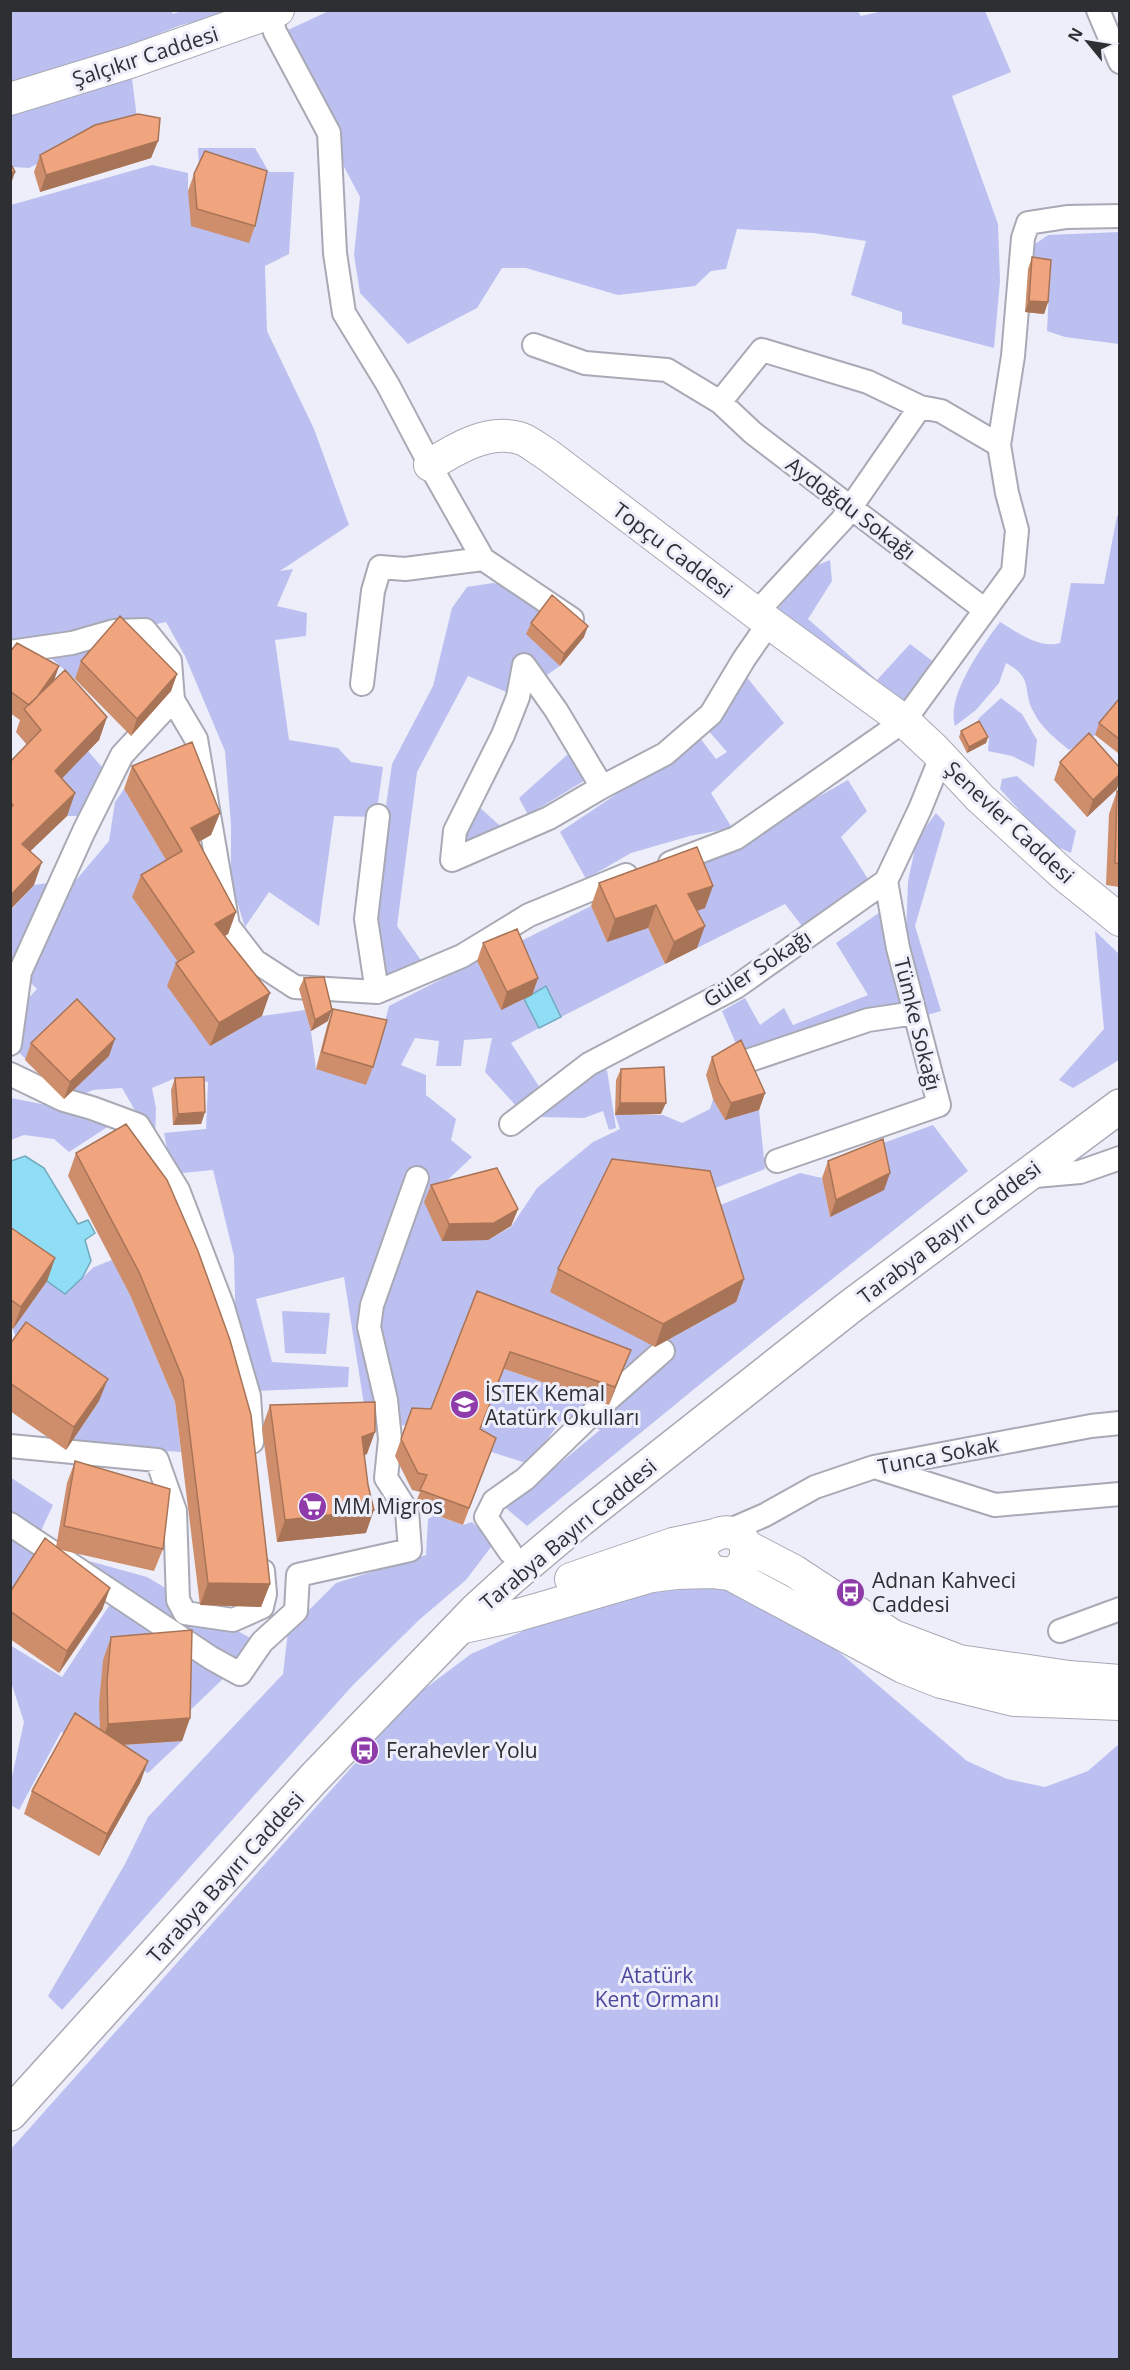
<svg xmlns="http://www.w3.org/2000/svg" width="1130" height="2370" viewBox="0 0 1130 2370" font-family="'Open Sans',sans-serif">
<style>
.green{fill:#bcc0f0}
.water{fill:#90ddf6;stroke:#73a9bc;stroke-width:1.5}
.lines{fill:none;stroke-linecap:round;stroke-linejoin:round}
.street-casing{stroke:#a8a9b4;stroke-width:26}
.secondary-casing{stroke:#a8a9b4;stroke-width:34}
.primary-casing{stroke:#a8a9b4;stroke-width:36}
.street{stroke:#fff;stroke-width:22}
.secondary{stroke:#fff;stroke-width:32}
.primary{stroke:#fff;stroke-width:33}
.wall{fill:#ce8e6c}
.shaded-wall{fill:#a87458}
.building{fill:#f0a57e;stroke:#a87458;stroke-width:1.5}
.labels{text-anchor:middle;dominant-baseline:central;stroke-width:6;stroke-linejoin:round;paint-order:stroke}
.street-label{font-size:21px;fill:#2e2f33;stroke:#edeefa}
.poi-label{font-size:21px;fill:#2e2f33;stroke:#edeefa;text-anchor:start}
.park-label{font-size:21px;fill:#4c489e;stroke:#edeefa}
</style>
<rect width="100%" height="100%" fill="#edeefa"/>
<!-- green -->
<path class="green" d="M171,10L173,14L182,11H243L181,25L65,71L11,85L10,11Z
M331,10H857L861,16L887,10L985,11L1011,72L952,96L998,224L1000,281L994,348L902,324V312L851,295L866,241L813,233L737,229L726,269L711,271L695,286L618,295L526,268H502L477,308L408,344L360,293L354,255L360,197L275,36Z
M131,71L138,126L94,135L29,168L13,167L11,159L10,112Z
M198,148H255L269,172H294L289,254L265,266L267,331L314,429L349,525L280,571L293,569L277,606L307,613L306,636L275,640L289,740L338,748L351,762L383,767L376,817L334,816L319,926L269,892L245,927L231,883V825L225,751L185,656L166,622L114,633L75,679L36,645L11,650V205L152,165L188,173V194L199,168Z
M1119,232V344L1065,337L1047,331L1050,269L1025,256L1035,244L1048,235Z
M1117,516H1119V705L1095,735L1069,750C1056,739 1041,728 1033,711C1022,689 1034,678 1006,663L999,683L976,710L955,726C946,696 982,646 1000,622C1017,632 1039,649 1060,643L1071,583L1104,584Z
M830,560L832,581L808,619L877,680L910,644L935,663L898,710L777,610L813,567Z
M493,583L524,589L548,607L560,666L516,696L468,676L417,772L397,926L425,966L375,987L370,917L392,764L433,686L452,608L467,587Z
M745,675L784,723L711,793L732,828L690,836L631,853L586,879L560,832L700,738L716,759L727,752L707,729Z
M1001,698L1022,714L1037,740L1034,767L1012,756L988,751L989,737L978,719Z
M576,747L592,776L528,815L519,798Z
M88,751L114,781L96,816H67L47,794Z
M1017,776L1076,831L1071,853L1049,843L1000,789L1002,779Z
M848,780L867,811L841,837L870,882L805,930L785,904L697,948L680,917L689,870Z
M124,789L174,873L186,974L210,1046L262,1016L305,1010L311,1031L316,1069L381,1037L389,1006L477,961L501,1009L524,999L539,1028L511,1043L542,1091L519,1109L485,1072L492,1038L464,1040L461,1066H436L439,1041L415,1038L401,1065L426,1075V1095L456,1119L451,1140L472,1157L424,1202L488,1240L511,1227L537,1188L593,1142L620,1129L615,1115H663L682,1123L710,1109L713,1099L759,1110L765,1169L702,1193L655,1347L630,1369L471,1308L425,1426L367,1424L344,1277L256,1299L272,1362L349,1367L348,1387L256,1391L236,1337L234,1256L213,1170L172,1174L164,1133L206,1129L208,1082L178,1077L152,1088L156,1108L155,1145L122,1088L93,1090L69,1100L11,1045L10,1017L37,989L11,963V910L34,885L77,879L109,841L115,802Z
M479,807L506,831L464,846L469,825Z
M936,813L945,823L915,926L941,1011L927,1015L906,935L908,881L917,839Z
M591,906L607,941L648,928L665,964L561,1017L546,986L532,995L511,946Z
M880,912L908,1009L742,1058L722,1011L745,998L760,1025L784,1008L793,1025L868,995L836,943Z
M1095,931L1119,954V1060L1073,1088L1059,1080L1104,1029Z
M607,1070L616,1128L609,1130L603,1111L584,1118L540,1117L585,1073Z
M11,1098L82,1112L112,1124L69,1152L54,1139L24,1135L11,1140Z
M933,1125L968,1171L704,1381L527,1526L506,1508L600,1430L566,1414L529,1464L473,1446L504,1369L609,1405L664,1342L736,1302L708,1210L800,1173L822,1178L830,1217L878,1145Z
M112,1260L130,1295L175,1402L181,1452L69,1445L99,1401L18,1344L13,1329L47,1281L65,1294L94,1267Z
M282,1311L330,1313L326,1354L285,1353Z
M10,1477L53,1505L39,1535L11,1517Z
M435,1515L463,1525L472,1522L494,1543L466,1580L419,1620L353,1685L62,2010L48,1996L125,1864L148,1817L283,1674L288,1631L336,1583L426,1555L428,1519Z
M11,1531L40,1551L11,1601Z
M89,1561L147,1577L255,1641L241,1665Z
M694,1582L751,1595L812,1629L967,1761L1007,1779L1045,1787L1088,1771L1119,1744V2359L11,2360V2149L415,1696L471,1654L555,1617L630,1589Z
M113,1600L226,1676L182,1718L100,1746L182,1741L148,1773L100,1746L61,1732L19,1810L11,1805V1781L24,1722L11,1682L10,1645L62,1677Z"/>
<!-- water -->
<path class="water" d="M546,986L561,1017L539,1028L524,999Z
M25,1156L44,1168L78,1224L88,1220L95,1233L85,1240L91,1261L82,1278L65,1294L19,1261L11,1252V1161Z"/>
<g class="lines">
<defs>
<path id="street" d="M1098,10L1120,62
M270,14L275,32L329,133L335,253L344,313L388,385L436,476L483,559L572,619
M534,345L585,363L667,370L720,402L762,350L868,382L920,407L941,411L999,445L1007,493L1017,530L1013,572L904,721L736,838L670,863
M720,402L753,433L985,610
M999,445L1013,356L1023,238L1028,223L1067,217L1120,216
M756,613L842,520L920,407
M10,652L72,643L114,631L145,630L170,661L173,700L122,755L84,831L20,972L10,1044
M524,665L556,710L602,787L549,818L452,860L455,831L503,735L518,697Z
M362,684L373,591L380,567L405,569L483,559
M173,700L196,739L228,926L255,961L295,987L377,992L462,956L529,915L626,875
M602,787L665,754L711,714L744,659L769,623
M377,992L366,919L378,816
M750,1060L868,1020L915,1013
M10,1074L64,1100L92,1108L138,1125L178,1190L223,1307L249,1396L252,1442
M511,1124L589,1064L736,987L886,881L920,809L941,757
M777,1161L939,1105L898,948L886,881
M1024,1177L1080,1172L1120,1158
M10,1446L157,1460L175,1511L178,1600L185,1613L233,1620L262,1607L265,1594L263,1571
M878,1468L995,1505L1120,1494
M10,1524L211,1658L240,1674L262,1642L296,1611L298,1575L410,1550L407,1511L386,1478L390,1439L386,1400L369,1327L372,1305L417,1178
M728,1531L765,1515L815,1487L874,1467L1091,1426L1120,1423
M510,1552L486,1517L494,1501L525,1479L595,1411L663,1351
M1060,1631L1120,1609"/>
<path id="secondary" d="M10,99L130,62L278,10
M430,465C455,449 488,429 519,438C528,440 539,450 548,455L756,613L904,721L934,749L980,798L1063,874L1120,920
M746,1546L794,1571L893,1636L959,1661L1069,1677L1120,1681
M730,1574L903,1667L941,1682L1014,1700L1120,1704
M571,1579L673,1544L711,1536
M459,1628L518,1615L652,1576L676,1573L713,1572L730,1574C739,1570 746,1563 746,1553C747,1513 675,1538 713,1572"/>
<path id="primary" d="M10,2114L314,1778L476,1610L511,1578L580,1520L851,1306L1120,1106"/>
</defs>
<!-- street casing -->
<use href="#street" class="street-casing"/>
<!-- secondary casing -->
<use href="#secondary" class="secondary-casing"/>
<!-- primary casing -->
<use href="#primary" class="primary-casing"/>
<!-- street -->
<use href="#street" class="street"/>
<!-- secondary -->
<use href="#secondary" class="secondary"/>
<!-- primary -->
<use href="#primary" class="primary"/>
</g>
<!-- wall -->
<path class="wall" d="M158,141L151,158L40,192L34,172L40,155Z
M194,174L255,226L249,243L191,226L188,191Z
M1032,257L1048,302L1044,314L1025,312L1028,269Z
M531,623L584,637L560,666L526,634Z
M10,652L59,666L54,680L107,717L99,740L62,778L75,793L67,816L30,851L34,885L10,910V762L27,745L16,732L20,720L10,713Z
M81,661L177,674L171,691L131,736L75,679Z
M1119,699V752L1118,753L1095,735L1099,723Z
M961,731L988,737L986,743L967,753L959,737Z
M1060,762L1117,789L1087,817L1054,780Z
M132,766L220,813L211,835L199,842L236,912L228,934L225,936L262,1016L210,1046L167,986L176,963L178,962L132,897L141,875L166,860L124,789Z
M1117,791H1119V887L1106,885L1109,814Z
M599,883L705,908L697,911V948L665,964L648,928L607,942L591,906Z
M483,943L538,978L532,995L501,1010L477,961Z
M304,978L328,1021L311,1031L299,989Z
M333,1009L373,1067L366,1085L316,1069L327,1026Z
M31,1043L109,1056L64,1099L25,1060Z
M712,1057L765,1093L759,1110L725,1120L713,1099L706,1075Z
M621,1069L661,1114L615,1115L616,1080Z
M175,1078L205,1112L201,1124L173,1125L171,1090Z
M126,1124L270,1584L261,1607L200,1605L175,1402L130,1295L68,1176L76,1153Z
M828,1161L890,1173L884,1190L830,1217L822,1178Z
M431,1185L518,1209L511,1226L488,1240L442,1241L424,1202Z
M10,1227L55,1258L47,1281L13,1329L10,1327Z
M558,1269L744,1279L736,1302L655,1347L550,1292Z
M477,1291L624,1367L609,1405L504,1369L480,1429L496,1438L463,1525L414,1507L420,1492L412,1490L395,1456L412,1408L431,1409Z
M10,1344L99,1401L66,1450L10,1411Z
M270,1405L367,1454L364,1455L366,1533L277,1542L262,1428Z
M75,1461L163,1549L154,1571L61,1550L110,1588L102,1610L59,1673L10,1639V1592L56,1547L67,1483Z
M111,1637L190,1718L182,1741L123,1745L148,1761L140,1783L99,1856L24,1814L32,1791L100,1729L99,1703L103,1660Z"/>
<!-- shaded-wall -->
<path class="shaded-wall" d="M158,141L151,158L40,192L46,175Z
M15,172L11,184H10V173Z
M1029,301L1048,302L1044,314L1025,312Z
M588,626L584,637L560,666L564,654Z
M59,666L53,683L30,706Z
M177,674L171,691L131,736L137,719Z
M107,717L99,740L47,794L55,771Z
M988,737L986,743L967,753L969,747Z
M1119,775V783L1117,789L1087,817L1093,800Z
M75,793L67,816L14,867L22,844Z
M220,813L211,835L183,850L191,828Z
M42,862L34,885L10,910V896Z
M713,886L705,908L680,917L688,894Z
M656,905L648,928L607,942L615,919Z
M236,912L228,934L207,947L215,924Z
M705,926L697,948L665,964L674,942Z
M538,978L532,995L501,1010L507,992Z
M270,993L262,1016L210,1046L219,1023Z
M332,1010L328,1021L311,1031L315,1020Z
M115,1039L109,1056L64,1099L70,1082Z
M765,1093L759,1110L725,1120L731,1103Z
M620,1103H666L661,1114L615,1115Z
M205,1112L201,1124L173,1125L178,1114Z
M890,1173L884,1190L830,1217L836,1200Z
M518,1209L511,1226L488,1240L442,1241L449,1224Z
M55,1258L47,1281L13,1329L21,1307Z
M744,1279L736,1302L655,1347L663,1324Z
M631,1350L624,1367L609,1405L615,1387Z
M108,1379L99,1401L66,1450L74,1427Z
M375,1432L367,1454L354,1459L362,1437Z
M374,1510L366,1533L277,1542L285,1520Z
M208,1583L270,1584L261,1607L200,1605Z
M110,1588L102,1610L59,1673L67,1651Z
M190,1718L182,1741L100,1746L108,1724Z
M148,1761L140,1783L99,1856L107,1834Z"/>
<!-- building -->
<path class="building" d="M138,114L160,118L158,141L46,175L40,155L95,125Z
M205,151L267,171L255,226L197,209L194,174Z
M10,162L15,172L10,173Z
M1032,257L1051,260L1048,302L1029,301Z
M552,595L588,626L564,654L531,623Z
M120,616L177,674L137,719L81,661Z
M17,643L59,666L37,697L29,705L10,691V652Z
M65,670L107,717L55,771L75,793L22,844L42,862L10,896V808L13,805L10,802V762L41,730L24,709Z
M1119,699V739L1099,723Z
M979,721L988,737L969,747L961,731Z
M1089,733L1119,767V775L1093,800L1060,762Z
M192,742L220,813L191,828L236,912L215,924L270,993L219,1023L176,963L194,952L141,875L182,851L132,766Z
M1117,791H1119V864L1115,863Z
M697,847L713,886L688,894L705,926L674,942L656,905L615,919L599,883Z
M517,929L538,978L507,992L483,943Z
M324,977L332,1010L315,1020L304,978Z
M77,999L115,1039L70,1082L31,1043Z
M333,1009L387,1020L373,1067L322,1052Z
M741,1040L765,1093L731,1103L719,1082L712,1057Z
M664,1067L666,1103H620L621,1069Z
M204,1077L205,1112L178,1114L175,1078Z
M126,1124L167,1180L198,1251L230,1340L251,1415L270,1584L208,1583L183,1379L139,1272L76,1153Z
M883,1139L890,1173L836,1200L828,1161Z
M612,1159L710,1171L744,1279L663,1324L558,1269Z
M497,1168L518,1209L494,1223L449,1224L431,1185Z
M10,1227L55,1258L21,1307L10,1299Z
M477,1291L631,1350L615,1387L510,1352L480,1429L496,1438L469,1508L420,1490L427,1475L418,1473L401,1439L412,1408L431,1409Z
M26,1322L108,1379L74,1427L10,1383V1344Z
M375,1402V1432L362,1437L368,1485L374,1510L285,1520L270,1405Z
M75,1461L170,1489L163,1549L64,1526Z
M45,1538L110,1588L67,1651L10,1611V1592Z
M192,1630L190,1718L108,1724L107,1681L111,1637Z
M75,1713L148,1761L107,1834L32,1791Z"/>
<!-- icons -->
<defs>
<symbol id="school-disc" viewBox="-11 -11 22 22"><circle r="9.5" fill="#8f3baa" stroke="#edeefa"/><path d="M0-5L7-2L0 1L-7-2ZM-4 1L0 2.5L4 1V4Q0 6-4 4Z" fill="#fff"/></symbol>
<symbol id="supermarket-disc" viewBox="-11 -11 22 22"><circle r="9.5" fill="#8f3baa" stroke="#edeefa"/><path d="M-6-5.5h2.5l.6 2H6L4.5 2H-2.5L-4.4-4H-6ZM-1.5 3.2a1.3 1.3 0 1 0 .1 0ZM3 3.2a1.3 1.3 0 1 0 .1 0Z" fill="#fff"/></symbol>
<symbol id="bus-disc" viewBox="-11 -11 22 22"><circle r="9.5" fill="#8f3baa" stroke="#edeefa"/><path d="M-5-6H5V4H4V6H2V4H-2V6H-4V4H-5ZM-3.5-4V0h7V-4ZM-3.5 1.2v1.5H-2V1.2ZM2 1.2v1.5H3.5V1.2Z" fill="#fff"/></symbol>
</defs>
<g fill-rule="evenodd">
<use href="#school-disc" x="448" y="1388" width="33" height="33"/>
<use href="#supermarket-disc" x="296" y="1490" width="33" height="33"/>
<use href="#bus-disc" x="834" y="1576" width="33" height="33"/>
<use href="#bus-disc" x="348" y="1734" width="33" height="33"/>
</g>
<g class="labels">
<!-- street labels -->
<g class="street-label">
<text transform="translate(145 56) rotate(-18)">Şalçıkır Caddesi</text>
<text transform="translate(851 508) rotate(37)">Aydoğdu Sokağı</text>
<text transform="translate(673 550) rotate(37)">Topçu Caddesi</text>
<text transform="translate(1010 822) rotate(43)">Şenevler Caddesi</text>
<text transform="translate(757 968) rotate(-33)">Güler Sokağı</text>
<text transform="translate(918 1024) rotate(76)">Tümke Sokağı</text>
<text transform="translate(949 1232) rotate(-37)">Tarabya Bayırı Caddesi</text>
<text transform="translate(938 1455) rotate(-11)">Tunca Sokak</text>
<text transform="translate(568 1534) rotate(-40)">Tarabya Bayırı Caddesi</text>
<text transform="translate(225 1877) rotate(-48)">Tarabya Bayırı Caddesi</text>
</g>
<!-- poi labels -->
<g class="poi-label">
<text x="485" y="1393">İSTEK Kemal<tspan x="485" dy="24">Atatürk Okulları</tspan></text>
<text x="333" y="1506">MM Migros</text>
<text x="872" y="1580">Adnan Kahveci<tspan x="872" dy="24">Caddesi</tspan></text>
<text x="386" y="1750">Ferahevler Yolu</text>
</g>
<!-- park labels -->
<g class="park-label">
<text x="657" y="1975">Atatürk<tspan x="657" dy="24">Kent Ormanı</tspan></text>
</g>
</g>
<!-- border -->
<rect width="1130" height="2370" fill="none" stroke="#2e2f33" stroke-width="24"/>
<!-- north arrow -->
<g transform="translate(1088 42) rotate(300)" stroke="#edeefa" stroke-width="4.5" paint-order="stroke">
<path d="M0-4.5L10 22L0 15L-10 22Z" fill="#2e2f33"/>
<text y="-9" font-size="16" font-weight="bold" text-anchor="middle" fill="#2e2f33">N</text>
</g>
</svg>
